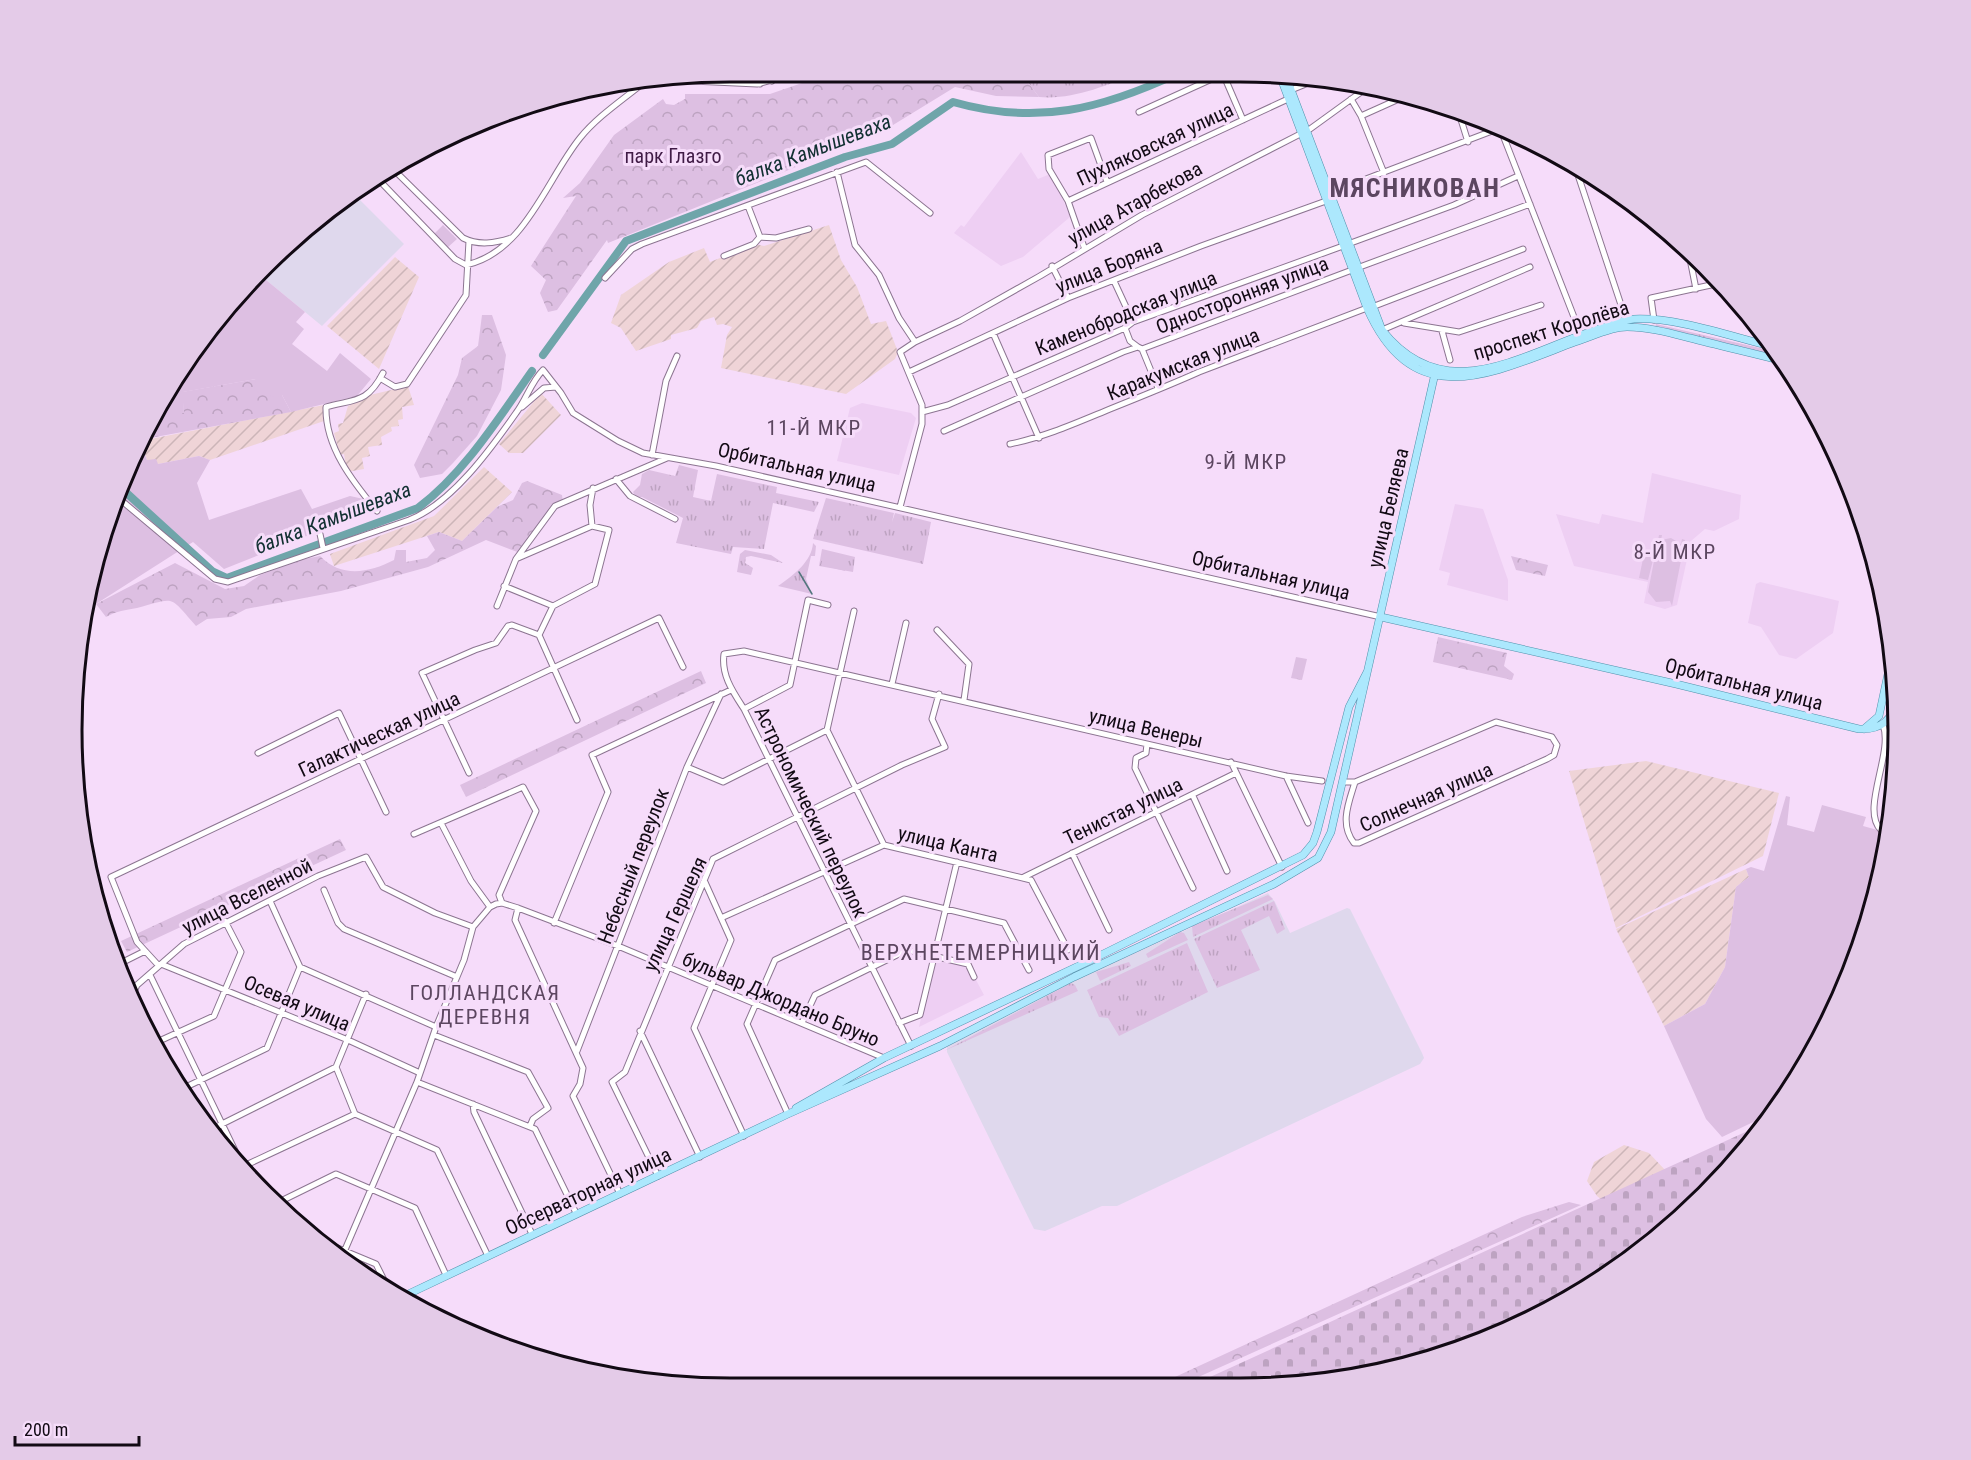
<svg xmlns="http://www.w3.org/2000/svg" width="1971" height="1460" viewBox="0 0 1971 1460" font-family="'Roboto Condensed',sans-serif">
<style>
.commercial{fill:#dfd8ed}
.industrial{fill:url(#industrial-furrows)}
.built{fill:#eecff3}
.grass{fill:url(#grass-tufts)}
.forest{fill:url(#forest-crowns)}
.cemetery{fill:url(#cemetery-stones)}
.garden{fill:#ddbfe2}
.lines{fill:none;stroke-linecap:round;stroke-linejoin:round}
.stream{stroke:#53767d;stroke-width:1.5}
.river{stroke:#6fa5aa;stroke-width:8}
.minor-casing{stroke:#8c7591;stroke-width:7}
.major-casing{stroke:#5290aa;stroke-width:8}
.minor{stroke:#fff;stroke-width:5}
.major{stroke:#ace8fd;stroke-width:7}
.labels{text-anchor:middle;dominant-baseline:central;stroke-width:6;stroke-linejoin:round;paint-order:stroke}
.street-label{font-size:20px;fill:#120a14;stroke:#f6dcfa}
.park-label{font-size:20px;fill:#401b46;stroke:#f6dcfa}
.water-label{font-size:21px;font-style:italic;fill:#123032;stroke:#f6dcfa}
.neighbourhood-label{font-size:21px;letter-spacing:1.5px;fill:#5c4660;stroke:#f6dcfa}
.quarter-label{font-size:22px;letter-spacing:1.5px;fill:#5c4660;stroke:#f6dcfa}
.district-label{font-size:26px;font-weight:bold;letter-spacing:1.5px;fill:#5c4660;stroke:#f6dcfa}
.rim{fill:none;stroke:#120a14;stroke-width:3}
</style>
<defs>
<pattern id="industrial-furrows" width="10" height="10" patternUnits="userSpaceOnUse" patternTransform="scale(1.5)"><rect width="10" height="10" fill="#efd4d7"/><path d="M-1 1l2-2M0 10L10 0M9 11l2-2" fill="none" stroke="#ccb5b8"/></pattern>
<pattern id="grass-tufts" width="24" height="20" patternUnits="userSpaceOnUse" patternTransform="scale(1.5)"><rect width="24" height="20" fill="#ddbfe2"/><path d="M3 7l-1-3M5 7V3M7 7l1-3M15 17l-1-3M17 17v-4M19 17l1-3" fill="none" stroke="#bda3c1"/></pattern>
<pattern id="forest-crowns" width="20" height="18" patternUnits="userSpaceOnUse" patternTransform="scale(1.5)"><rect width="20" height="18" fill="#ddbfe2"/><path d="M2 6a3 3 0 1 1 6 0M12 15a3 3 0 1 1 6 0" fill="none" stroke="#bda3c1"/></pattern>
<pattern id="cemetery-stones" width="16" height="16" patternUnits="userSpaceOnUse" patternTransform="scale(1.5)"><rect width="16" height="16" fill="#ddbfe2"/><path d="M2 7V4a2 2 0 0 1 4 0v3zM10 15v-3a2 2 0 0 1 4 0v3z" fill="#bda3c1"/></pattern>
</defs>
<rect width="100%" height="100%" fill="#f6dcfa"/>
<!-- commercial -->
<path class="commercial" d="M353,193L404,244L322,326L260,275Z
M1268,893L1275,902L1290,933L1347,908L1350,909L1422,1053L1424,1058L1420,1064L1117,1206H1102L1045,1231L1034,1229L947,1052V1047L1040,996Z"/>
<!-- industrial -->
<path class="industrial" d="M829,225L841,260L857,287L871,324L886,321L898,352L895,359L846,394L721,368L727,335L732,327L723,324L717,325L714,317L701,321L697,328L671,335V339L636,351L621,328L611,323L621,295L669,262L704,248L710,262L755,244L764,246Z
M395,257L419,277L379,369L327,326Z
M408,386L414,405L402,407L403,419L398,420L399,426L391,427L392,431L381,437L382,445L368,447L370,456L362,458L364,469L347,472L344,454L340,455L334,433L339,431L338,424L343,423L348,406L370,395Z
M541,393L561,415L523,453H509L499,444Z
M324,405V421L210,460L199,456L158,464L147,460L140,441Z
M484,467L512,492L462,541L439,532L334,566L330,554L434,516Z
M1646,761L1779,793L1763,856L1616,928L1569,771Z
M1746,869L1749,877L1736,887L1725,967L1705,1004L1664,1026L1616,929Z
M1624,1145L1649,1153L1666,1171L1622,1216L1597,1196L1587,1181L1594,1162Z"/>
<!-- built -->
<path class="built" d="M1021,152L1038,179L1050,174L1054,178L1070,217L1023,257L1001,266L954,233L961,225L964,227Z
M862,403L911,413L916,418L899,475L837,461L850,408Z
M1652,473L1741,495L1739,519L1714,531L1705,529L1691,541L1677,605L1665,609L1644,603L1648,582L1574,566L1556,514L1599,524L1602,514L1643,523Z
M1455,504L1483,509L1508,580V601L1447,585L1450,573L1439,570Z
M1760,582L1839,601L1833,633L1796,659L1779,655L1761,627L1748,623L1756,584Z
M935,957L968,965L984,995L919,1027Z"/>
<!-- grass -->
<path class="grass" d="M1021,73H1136C1106,86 1072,100 1039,97Z
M443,225L457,239L447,248L434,234Z
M1656,324L1777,352L1779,356L1655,327Z
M679,465L698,470L693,497L711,501L717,474L777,487L776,493L819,502L814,512L773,503L764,549L733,547L731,554L676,543L683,518L642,497H636L633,492L640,485L642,474L649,470L675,476Z
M826,498L894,513L892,522L895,513L931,522L923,564L813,539Z
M813,543L816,546L815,556H811L806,579L812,594L778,586C794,575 812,561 813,543Z
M822,549L855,557L853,572L819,566Z
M745,550L771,555L783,563L751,556L746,557L745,563L753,568L751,575L737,572L740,554Z
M1268,895L1273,899L1193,937L1192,926Z
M1274,901L1285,929L1277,934L1269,916L1241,930L1260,970L1217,988L1194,939Z
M1180,932L1184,933L1188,940L1148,958L1146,954Z
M1187,943L1208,992L1119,1036L1108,1018L1099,1017L1087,990Z
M1129,962L1131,966L1100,981L1096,972Z
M1071,983L1075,985L1078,991L944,1051Z"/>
<!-- forest -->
<path class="forest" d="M834,72L1021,73L1039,97L996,96L955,87L880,133L608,243L607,240L557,310L548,312L540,293L546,280L531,266L576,196L563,198L580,183L614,135L663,99L666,104L674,105L685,99V94H770Z
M482,315H492L506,355L501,390L477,436L453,463L442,474L420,478L414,465L458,375L462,358L478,346Z
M256,379L282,395L291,412L139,440L158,413H184L182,392Z
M527,481L562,495L563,502L555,506L520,553L486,540L428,567L341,591L246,609L231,617L207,619L196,626C168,594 176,598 137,608C125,610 117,611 106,617L96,604L175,563L225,589L244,586L260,575L299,560L320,556C341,578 369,573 394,560L396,550H406V562L427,558L435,550L427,536L439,532L462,541L497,507L513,500L522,483Z
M1511,556L1548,565L1545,576L1516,570Z
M1438,637L1507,653L1504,666L1514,674L1512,680L1433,662Z
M1296,657L1307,659L1302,680L1291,678Z
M701,671L706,683L466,797L460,785Z
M340,839L346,850L127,952L121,941Z
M1569,1202L1581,1205L1185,1383H1162L1522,1217Z"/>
<!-- cemetery -->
<path class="cemetery" d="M1765,1123L1736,1164L1642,1252L1493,1338L1327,1382L1197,1383Z"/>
<!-- garden -->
<path class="garden" d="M260,275L305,312L296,322L304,329L292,344L327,371L340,353L371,379L357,396L291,412L282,395L277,398L254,391L256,379L183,392L184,413H158L235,296Z
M139,440L147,460L156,459L158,464L199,456L210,460L197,483L209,520L301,489L312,509L350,496L368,500L372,505V510L224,569L193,542L85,611L107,519Z
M1659,535H1662L1661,540L1671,538L1681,544L1682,539L1685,540L1672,606L1670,601L1656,602L1648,592Z
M824,553L848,559L845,571L821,565Z
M1644,554L1654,556L1648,580L1639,578Z
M1786,796L1790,797L1787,825L1814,832L1822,805L1866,817L1863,826L1881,831L1884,822L1888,823L1891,814H1893L1864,941L1811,1059L1772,1113L1722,1137L1706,1119L1664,1026L1705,1004L1725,967L1736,887L1749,877L1746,869L1751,867L1764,871Z"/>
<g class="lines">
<!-- stream -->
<path class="stream" d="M799,572L812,594"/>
<!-- river -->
<path class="river" d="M543,355L626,241L845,157L892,144L953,102C1037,126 1102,109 1179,73
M120,487L212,571L227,578L418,508C465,472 498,419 532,371"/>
<defs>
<path id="minor" d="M766,72L772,81
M1224,76L1243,120
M671,80L757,84L802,72
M760,84L762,72
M1291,90L1318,79
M1351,99L1361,116L1384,173
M1458,110L1468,142
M1139,112L1225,73
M1361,116L1410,94
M1499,125L1581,335
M1575,166L1626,320
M392,168L463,238C479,246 495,243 511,238
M837,172L855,245L879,275L899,318L915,342
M376,177L455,259L466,265C525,252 546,180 580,138C597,117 621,101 642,84
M1329,193L1500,128
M1068,201L1288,99
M748,206L760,237
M1348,244L1454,205L1518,176
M1084,247L1068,201L1049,169L1048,155L1091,138L1107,182
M1688,249L1696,289
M724,256L754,244L760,237L776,238L809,229
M1052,266L1068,298
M1357,268L1530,204
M605,278L632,249L642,244L866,162L930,213
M1114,281L1133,322
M1372,307L1523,249
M1654,320L1651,298L1720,283
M1404,323L1459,332L1541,305
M1125,328L1130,341L1138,347
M1382,330L1530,267
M1442,331L1450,360
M993,333L1039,438
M1142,349L1158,388
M909,372L1068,298L1201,246L1326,201
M380,378L395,387L407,384L466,295L469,241
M522,407L544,388L556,387
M922,412L948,405L1125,328L1133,322L1343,246
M944,431L1123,352L1138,347L1142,349L1352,270
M1010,444C1045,437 1076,423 1110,409C1140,397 1170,385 1199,372L1367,308
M652,455L666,381L677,356
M616,479L630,496L675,519
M116,496L215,579L228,582L409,520C451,504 490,450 516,413C526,400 531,382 543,370L561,393L573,413L618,441L643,453L716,466L1381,617
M900,507L922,424V405L900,352L915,342L960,321L1040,276L1142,215L1310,129L1368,87
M377,511C353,482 325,447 326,407C354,399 367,404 383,373
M592,526L590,505L593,488
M320,534L323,548
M518,558L592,526L609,530L595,584L553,606
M504,586L553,606
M497,606L516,559L555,506L667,458
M937,630L969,664L964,700
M539,635L553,606
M892,684L906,623
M744,709L790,685L808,600L828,605
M1883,725C1894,752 1860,810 1881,830L1890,832
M827,730L884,845
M1147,744L1146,753L1136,758L1135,768L1193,888
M258,753L339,713L386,812
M1231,762L1282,867
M687,767L723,782L827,730L854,611
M469,773L422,673L475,650L496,643L508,626L512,625L539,635L577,720
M1286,776L1308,823
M1343,782H1355L1496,722L1552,737L1557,745L1554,755L1547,759L1359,843H1354C1339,824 1349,802 1355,782
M1193,796L1227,871
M441,823L471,881L490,907
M414,834L523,787L536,811L499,895L502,903
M1072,853L1109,930
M1024,877L1236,773
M704,880L731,940L694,1028L744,1136
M324,890L338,923L344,929L457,977
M270,901L300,967L436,1027
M518,908L515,920L583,1068L580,1084L573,1096L620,1194
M721,918L884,845L1031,880L1068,950
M554,923L608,792L592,755L731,690
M161,964L348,1040L420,1073
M117,965L145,951
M159,966L137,942L111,877L659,618L683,667
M150,975L242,1165
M131,998L137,985L184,944L318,876L366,857L383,887L435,913L473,927
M802,1023L815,995L907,950L968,964L974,977
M899,1023L920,1015L957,862
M640,1031L700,1157
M434,1035L528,1072L548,1108L533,1119L530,1126
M157,1042L214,1016L241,952L225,921
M911,1046L744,709C733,692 721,675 724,654L744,651L1286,776L1322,781
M577,1051L687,767L721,694
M336,1067L355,1114
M417,1082L535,1129L576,1213
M184,1088L267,1048L300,967
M473,1104L474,1112L532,1234
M788,1114L747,1024L775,960L904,899L1004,923L1029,970
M208,1131L336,1067L366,994
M244,1166L355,1114L437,1150L488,1256
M658,1176L612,1082L625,1072L713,859L902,765L945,747L932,719L939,694
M279,1202L336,1174L415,1208L446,1275
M316,1239L376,1264L388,1288
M341,1259L417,1082L436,1027L464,960L473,927L490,907L496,904L502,903L518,908L618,946L884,1058"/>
<path id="major" d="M1279,73L1367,308C1414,415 1492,373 1575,342C1591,337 1610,327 1627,327C1648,327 1670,333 1690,338C1721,346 1752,353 1783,361
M1285,74L1382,330C1444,409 1520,355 1595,330C1608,326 1621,320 1634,319C1677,317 1732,337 1774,347
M1381,617L1676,684L1859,729C1882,730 1892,720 1897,699
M1864,729L1879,716L1892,655
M796,1108L884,1058L1089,961L1303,855L1313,843L1317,832L1349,707L1367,672
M402,1297L788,1114L940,1046L1074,977L1274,884L1318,858L1331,832L1436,369"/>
</defs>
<!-- minor casing -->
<use href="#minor" class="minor-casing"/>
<!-- major casing -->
<use href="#major" class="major-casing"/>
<!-- minor -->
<use href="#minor" class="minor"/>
<!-- major -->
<use href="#major" class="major"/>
</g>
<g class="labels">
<!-- street labels -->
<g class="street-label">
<text transform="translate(1155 144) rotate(-25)">Пухляковская улица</text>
<text transform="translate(1135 203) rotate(-29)">улица Атарбекова</text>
<text transform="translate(1109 266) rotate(-22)">улица Боряна</text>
<text transform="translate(1242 295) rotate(-21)">Односторонняя улица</text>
<text transform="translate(1126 313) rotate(-22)">Каменобродская улица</text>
<text transform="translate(1551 330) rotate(-17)">проспект Королёва</text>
<text transform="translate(1183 364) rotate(-22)">Каракумская улица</text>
<text transform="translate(797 467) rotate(13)">Орбитальная улица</text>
<text transform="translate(1388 508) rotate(-77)">улица Беляева</text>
<text transform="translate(1271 575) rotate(13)">Орбитальная улица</text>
<text transform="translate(1744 684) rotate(14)">Орбитальная улица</text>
<text transform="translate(1146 728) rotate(13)">улица Венеры</text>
<text transform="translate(379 734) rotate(-25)">Галактическая улица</text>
<text transform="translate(1426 797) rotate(-24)">Солнечная улица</text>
<text transform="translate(1123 811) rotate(-26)">Тенистая улица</text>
<text transform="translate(811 812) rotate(64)">Астрономический переулок</text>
<text transform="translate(948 844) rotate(13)">улица Канта</text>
<text transform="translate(633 866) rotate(-69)">Небесный переулок</text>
<text transform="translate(247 896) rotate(-27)">улица Вселенной</text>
<text transform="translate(675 914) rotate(-65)">улица Гершеля</text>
<text transform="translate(781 999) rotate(23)">бульвар Джордано Бруно</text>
<text transform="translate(297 1003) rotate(23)">Осевая улица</text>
<text transform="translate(588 1191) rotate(-25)">Обсерваторная улица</text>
</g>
<!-- park labels -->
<g class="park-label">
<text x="673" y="156">парк Глазго</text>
</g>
<!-- water labels -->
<g class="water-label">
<text transform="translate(813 150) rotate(-21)">балка Камышеваха</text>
<text transform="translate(333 518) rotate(-21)">балка Камышеваха</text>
</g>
<!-- neighbourhood labels -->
<g class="neighbourhood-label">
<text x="814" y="428">11-Й МКР</text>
<text x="1246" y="462">9-Й МКР</text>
<text x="1675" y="552">8-Й МКР</text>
<text x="485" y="993">ГОЛЛАНДСКАЯ<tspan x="485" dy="24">ДЕРЕВНЯ</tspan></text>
</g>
<!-- quarter labels -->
<g class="quarter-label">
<text x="981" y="952">ВЕРХНЕТЕМЕРНИЦКИЙ</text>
</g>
<!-- district labels -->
<g class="district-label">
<text x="1415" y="188">МЯСНИКОВАН</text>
</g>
</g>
<!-- crop -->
<path d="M0 0H1971V1460H0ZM730 82H1240A648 648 0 0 1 1888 730V730A648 648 0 0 1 1240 1378H730A648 648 0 0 1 82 730V730A648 648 0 0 1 730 82Z" fill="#e4cbe8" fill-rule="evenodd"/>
<path class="rim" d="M730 82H1240A648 648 0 0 1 1888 730V730A648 648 0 0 1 1240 1378H730A648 648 0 0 1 82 730V730A648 648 0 0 1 730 82Z"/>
<!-- scale -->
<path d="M15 1436v9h124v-9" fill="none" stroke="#120a14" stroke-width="3"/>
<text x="24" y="1436" font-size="18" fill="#120a14" stroke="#f6dcfa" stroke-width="4.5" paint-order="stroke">200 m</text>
</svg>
